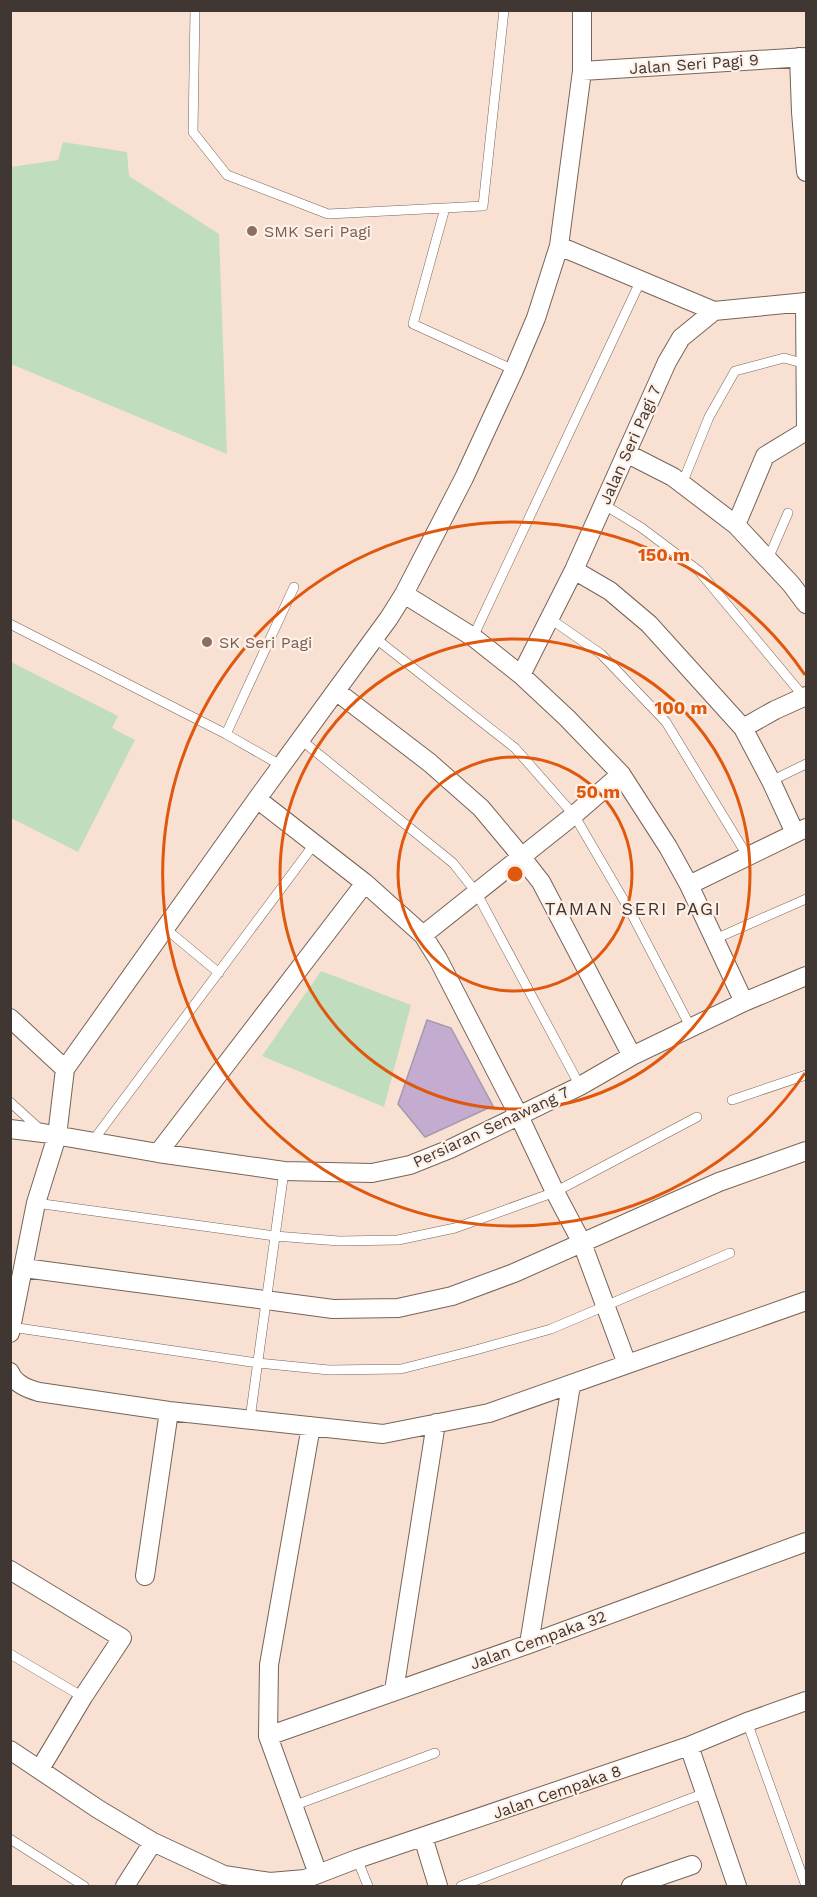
<svg xmlns="http://www.w3.org/2000/svg" width="817" height="1897" viewBox="0 0 817 1897" font-family="'Work Sans',sans-serif">
<style>
.green{fill:#c0debd}
.building{fill:#c3accf;stroke:#a599ad;stroke-width:1.5}
.lines{fill:none;stroke-linecap:round;stroke-linejoin:round}
.service-casing{stroke:#786457;stroke-width:10}
.minor-casing{stroke:#786457;stroke-width:20}
.service{stroke:#fff;stroke-width:9}
.minor{stroke:#fff;stroke-width:18}
.ring{fill:none;stroke:#e0570e;stroke-width:3}
.education-dot{fill:#8d6e63;stroke:#fef0e7;stroke-width:2}
.labels{text-anchor:middle;dominant-baseline:central;stroke-width:4.5;stroke-linejoin:round;paint-order:stroke}
.street-label{font-size:16px;fill:#403732;stroke:#fef0e7}
.education-label{font-size:16px;fill:#785e54;stroke:#fef0e7;text-anchor:start}
.neighbourhood-label{font-size:18px;letter-spacing:1.5px;fill:#403732;stroke:#fef0e7}
.centre{fill:#e0570e;stroke:#fef0e7;stroke-width:3}
.ring-label{font-size:18px;text-anchor:middle;font-weight:bold;fill:#e0570e;stroke:#fef0e7;stroke-width:4.5;stroke-linejoin:round;paint-order:stroke}
</style>
<rect width="100%" height="100%" fill="#f8e1d2"/>
<!-- green -->
<path class="green" d="M63,142L127,152L129,176L219,234L227,454L11,364V167L58,160Z
M11,662L118,716L112,728L135,740L78,852L11,818Z
M321,971L411,1005L384,1107L262,1056Z"/>
<!-- building -->
<path class="building" d="M427,1020L451,1028L493,1106L425,1137L398,1104Z"/>
<g class="lines">
<defs>
<path id="service" d="M195,10L193,132L227,175L328,214L483,206L504,10
M445,208L413,324L514,370
M682,484L709,417L735,371L784,358L806,364
M603,504L642,528L699,571L804,697
M768,559L788,513
M549,618L601,654L666,722L748,857
M10,624L226,734L294,587
M473,637L641,280
M375,638L515,748L574,815L629,909L691,1028
M226,734L282,766
M300,739L453,863L476,892L580,1086
M771,781L806,764
M166,929L219,973
M715,939L806,899
M732,1100L806,1075
M10,1102L42,1131
M92,1142L315,843
M36,1203L275,1236L339,1241L398,1240L455,1228L555,1192L697,1117
M11,1327L258,1363L329,1370L401,1369L472,1351L551,1329L730,1253
M250,1419L284,1171
M10,1654L83,1697
M747,1722L806,1886
M293,1806L435,1753
M10,1839L84,1886
M357,1859L368,1886
M461,1886L705,1793"/>
<path id="minor" d="M799,57L801,112L806,172
M582,71L806,57
M559,246L714,311
M805,302L806,431
M626,453L673,477L736,525L791,584L806,604
M736,525L765,456L806,431
M574,570L610,591L649,624L743,728L771,781L795,833
M404,594L473,637L521,675L567,718L621,774L668,847L689,885L744,1002
M521,675L574,570L667,362L681,338L714,311L806,302
M336,691L430,763L481,808L512,845L541,882L632,1056
M743,728L775,710L806,696
M257,799L365,883L423,935L438,959L519,1116L555,1192L582,1243L627,1364
M689,885L806,828
M423,935L574,815L621,774
M10,1018L65,1069
M10,1129L43,1133L158,1153L284,1171L372,1173L410,1165L450,1149L580,1086L632,1056L744,1002L806,976
M158,1153L365,883
M24,1268L333,1309L398,1308L452,1296L514,1273L719,1182L806,1151
M10,1333L36,1203L57,1136L65,1069L257,799L389,618L404,594L464,478L514,370L536,318L559,246L582,71V10
M10,1372C14,1384 28,1389 39,1392L169,1411L383,1434L489,1413L806,1301
M311,1426L269,1665L268,1736L318,1874
M10,1570L122,1638L83,1697L40,1769
M145,1576L169,1411
M529,1644L571,1385
M394,1691L436,1423
M268,1736L529,1644L806,1542
M689,1746L737,1886
M10,1750L98,1809L153,1842L224,1875L270,1882L305,1879L357,1859L689,1746L747,1722L806,1701
M423,1837L438,1886
M125,1886L153,1842
M631,1886L692,1865"/>
</defs>
<!-- service casing -->
<use href="#service" class="service-casing"/>
<!-- minor casing -->
<use href="#minor" class="minor-casing"/>
<!-- service -->
<use href="#service" class="service"/>
<!-- minor -->
<use href="#minor" class="minor"/>
</g>
<!-- distance rings -->
<g class="ring">
<circle cx="515" cy="874" r="117"/>
<circle cx="515" cy="874" r="235"/>
<path d="M805 1073A352 352 0 1 1 805 675"/>
</g>
<!-- markers -->
<g class="education-dot">
<circle cx="252" cy="231" r="6"/>
<circle cx="207" cy="642" r="6"/>
</g>
<g class="labels">
<!-- street labels -->
<g class="street-label">
<text transform="translate(694 64) rotate(-4)">Jalan Seri Pagi 9</text>
<text transform="translate(630 445) rotate(-66)">Jalan Seri Pagi 7</text>
<text transform="translate(491 1127) rotate(-25)">Persiaran Senawang 7</text>
<text transform="translate(538 1640) rotate(-20)">Jalan Cempaka 32</text>
<text transform="translate(557 1792) rotate(-19)">Jalan Cempaka 8</text>
</g>
<!-- education labels -->
<g class="education-label">
<text x="264" y="231">SMK Seri Pagi</text>
<text x="219" y="642">SK Seri Pagi</text>
</g>
<!-- neighbourhood labels -->
<g class="neighbourhood-label">
<text x="633" y="908">TAMAN SERI PAGI</text>
</g>
</g>
<circle cx="515" cy="874" r="9" class="centre"/>
<g class="ring-label">
<text x="664" y="561">150 m</text>
<text x="681" y="714">100 m</text>
<text x="598" y="798">50 m</text>
</g>
<!-- border -->
<rect width="817" height="1897" fill="none" stroke="#403732" stroke-width="24"/>
</svg>
